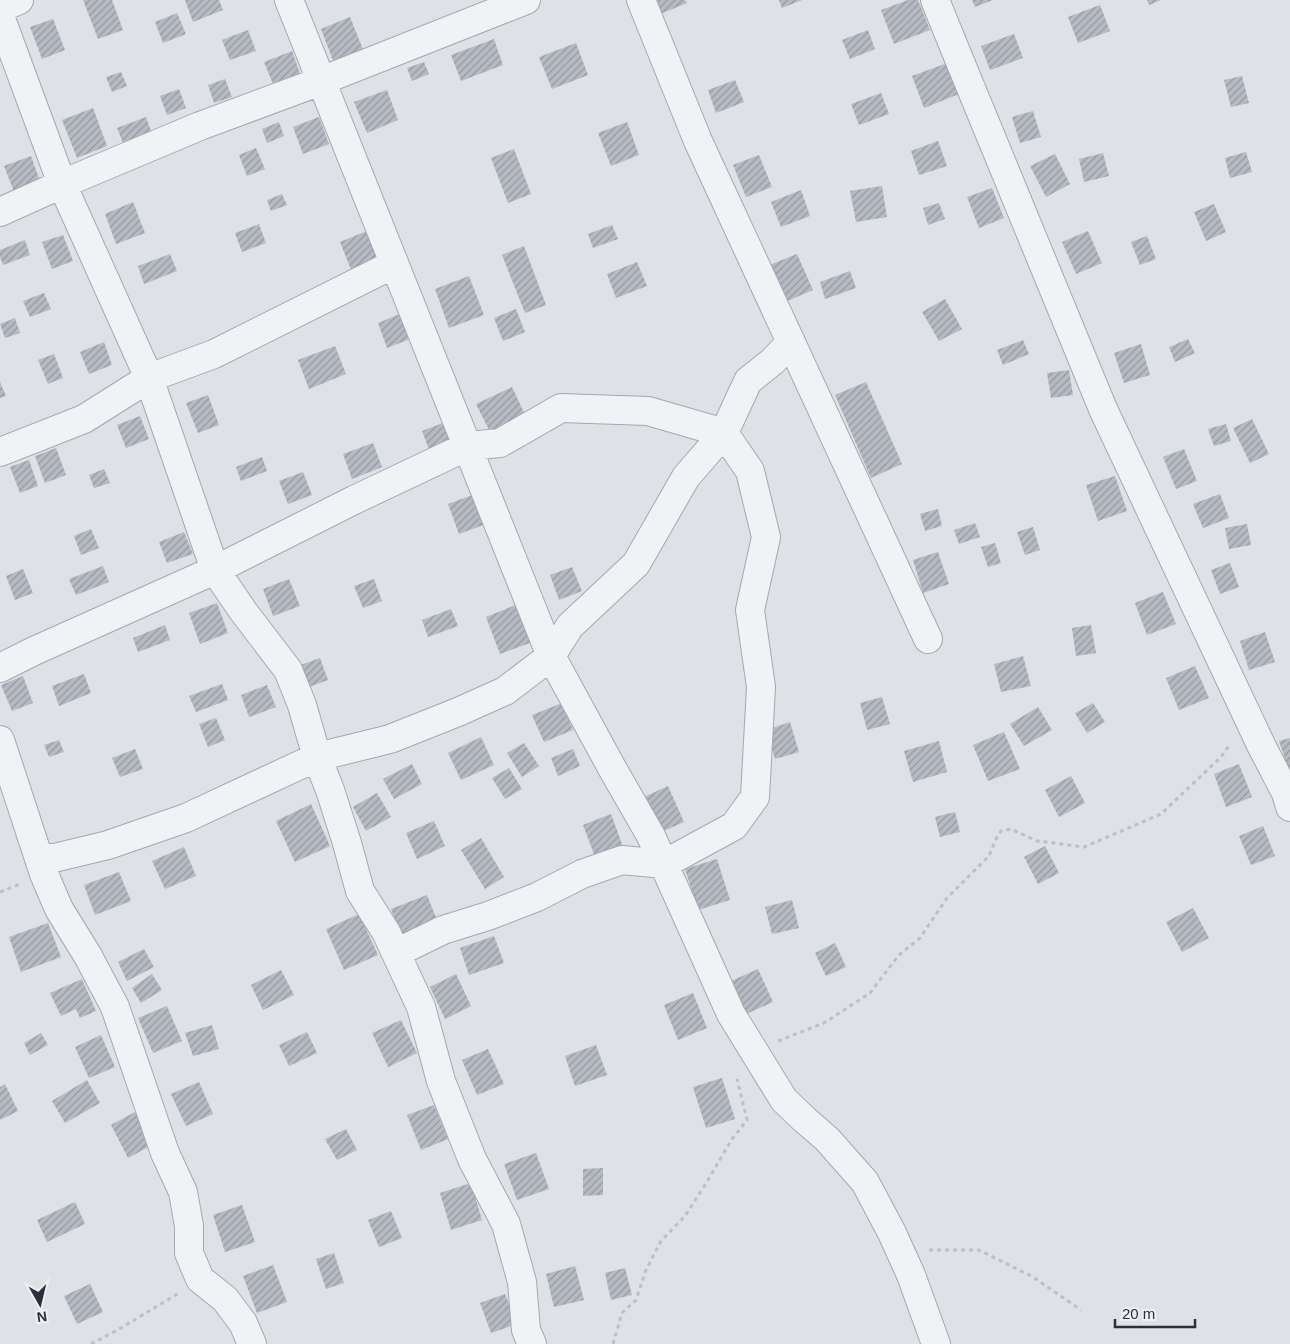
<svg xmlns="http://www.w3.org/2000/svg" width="1290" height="1344" viewBox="0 0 1290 1344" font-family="Arial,sans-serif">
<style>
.building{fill:url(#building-hatch)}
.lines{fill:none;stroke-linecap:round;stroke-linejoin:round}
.minor-casing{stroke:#a4a8af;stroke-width:30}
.path{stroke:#bcbfc5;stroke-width:3;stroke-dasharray:4 4;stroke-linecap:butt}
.minor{stroke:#f0f2f5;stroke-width:28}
</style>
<defs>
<pattern id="building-hatch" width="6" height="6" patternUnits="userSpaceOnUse" patternTransform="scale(1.25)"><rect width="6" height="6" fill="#b6bac2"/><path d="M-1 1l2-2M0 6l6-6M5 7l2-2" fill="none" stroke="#94989f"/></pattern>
</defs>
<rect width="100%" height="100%" fill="#dee1e6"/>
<!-- building -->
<path class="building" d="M83,0H112L123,30L98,39Z
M185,0H219L223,10L193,22Z
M647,0H685L687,3L653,17Z
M779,0H802L782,8Z
M908,0H918L930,30L894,44L881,10Z
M972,0H993L975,7Z
M1147,0H1161L1149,5Z
M1100,5L1110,31L1078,43L1068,17Z
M177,13L186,34L163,43L155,22Z
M350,17L364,52L334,63L321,29Z
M53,19L65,50L42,59L30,27Z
M248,30L256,51L230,60L222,40Z
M868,30L875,49L850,59L842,40Z
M1014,34L1023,58L990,70L981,46Z
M494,39L503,65L461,81L451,55Z
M576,43L588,75L552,89L539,57Z
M292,51L302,79L275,89L264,62Z
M424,62L429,74L412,81L407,68Z
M947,63L959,94L924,108L912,76Z
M121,72L127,86L112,92L106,77Z
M1242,76L1249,103L1231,107L1224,80Z
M225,79L232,97L214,103L208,85Z
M735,80L744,102L716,113L708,90Z
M179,89L186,108L167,115L160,96Z
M387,90L398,120L367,133L354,102Z
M881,93L889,114L859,125L851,104Z
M93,108L107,146L77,158L62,120Z
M1033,111L1041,137L1020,143L1012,117Z
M146,117L153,137L125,148L117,128Z
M319,117L329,144L303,154L293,127Z
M279,122L284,136L267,143L262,129Z
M627,122L639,155L611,166L598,133Z
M938,141L947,166L919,175L911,151Z
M256,148L265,169L247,176L239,155Z
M514,149L531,194L508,203L491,158Z
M1246,152L1252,172L1230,178L1225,158Z
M1103,153L1109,176L1084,182L1079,159Z
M1055,154L1070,184L1046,197L1030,166Z
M759,155L772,187L746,197L733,165Z
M31,156L41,184L15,194L4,166Z
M882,186L887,217L856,222L850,191Z
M992,188L1004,218L979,228L967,197Z
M801,190L810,216L781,227L771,202Z
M282,194L287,205L271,211L267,200Z
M133,202L145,233L116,244L105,214Z
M939,203L945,219L928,225L923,208Z
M1214,204L1226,232L1206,241L1194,212Z
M259,224L266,243L242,252L235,233Z
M612,225L618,239L593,248L588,234Z
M367,231L379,262L352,272L340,242Z
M1088,231L1102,263L1076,274L1062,242Z
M63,235L73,261L52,269L42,242Z
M1147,236L1156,259L1140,265L1131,242Z
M25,240L30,255L3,265L0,257V250Z
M524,246L546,305L525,313L502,255Z
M170,254L177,271L144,284L138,266Z
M797,254L813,290L783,303L767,266Z
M637,262L647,286L616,298L607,274Z
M850,271L856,288L825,299L820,282Z
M469,276L484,315L449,328L435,289Z
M44,293L51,309L30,317L23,301Z
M945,299L962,329L939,341L922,312Z
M516,309L525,332L503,341L494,318Z
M400,314L410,339L387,348L378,323Z
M15,318L20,333L5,338L0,324Z
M1188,339L1195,353L1175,362L1169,347Z
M1023,340L1029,354L1003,365L997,350Z
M104,342L112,365L89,374L80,352Z
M1141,344L1150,375L1124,383L1114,353Z
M335,346L346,374L309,389L298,360Z
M54,354L63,378L48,384L38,360Z
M1069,370L1073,395L1051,398L1047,373Z
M0,382L6,396L0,398Z
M866,382L902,464L871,478L835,395Z
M512,387L528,421L493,438L476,404Z
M208,395L219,425L198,433L186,403Z
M140,416L149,439L126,448L117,425Z
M1252,419L1269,454L1250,463L1233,428Z
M445,422L454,443L430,452L422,431Z
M1226,424L1231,441L1214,446L1208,429Z
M373,443L382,467L352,479L343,454Z
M56,448L66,475L45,483L35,456Z
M1184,449L1197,481L1176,489L1163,457Z
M262,457L267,471L241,481L236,467Z
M29,460L38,486L20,493L10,467Z
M104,469L110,483L94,488L89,475Z
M303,472L312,495L288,504L279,481Z
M1115,476L1127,511L1098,521L1086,485Z
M475,494L486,524L459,534L448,504Z
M1220,494L1229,518L1203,528L1193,504Z
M938,509L942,526L925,531L920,514Z
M975,523L980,537L959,544L954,530Z
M1247,524L1251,545L1229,549L1225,528Z
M1033,527L1040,550L1025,555L1017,532Z
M91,529L99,548L81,555L74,536Z
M184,532L193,554L167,563L159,542Z
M995,543L1001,563L988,567L981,547Z
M938,552L949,584L923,593L913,560Z
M1230,563L1239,587L1220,594L1211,570Z
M103,566L109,582L76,595L69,579Z
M572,567L582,591L559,600L550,575Z
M23,569L33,593L15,600L6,576Z
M289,579L300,606L273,616L263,589Z
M374,579L382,601L363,608L354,586Z
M1163,592L1176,624L1147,635L1135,603Z
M523,602L538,640L500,654L486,617Z
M217,603L228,633L200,644L189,613Z
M451,609L458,626L428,637L422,620Z
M165,625L170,640L138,652L133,638Z
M1091,625L1096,653L1076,656L1072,628Z
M1265,632L1275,662L1249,670L1240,641Z
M1023,656L1031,686L1001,692L994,664Z
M320,658L328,680L306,688L298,666Z
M1195,666L1209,698L1179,710L1166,678Z
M84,674L91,693L59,706L52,686Z
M23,676L33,703L12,711L1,685Z
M222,684L228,700L196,712L189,696Z
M267,685L276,707L249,717L241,695Z
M882,697L890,724L867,730L860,703Z
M562,703L573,730L544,742L532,715Z
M1093,703L1105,722L1087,733L1075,713Z
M1038,707L1052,730L1024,746L1010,724Z
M216,718L225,740L208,747L199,724Z
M790,722L799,752L775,759L766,730Z
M1004,732L1020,769L988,781L973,745Z
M481,737L494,765L461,780L448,753Z
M1290,738V773L1279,741Z
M59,740L64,752L49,757L44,745Z
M939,741L947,772L913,782L904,751Z
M524,743L539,766L522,777L507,753Z
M135,749L143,769L120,777L112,758Z
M573,749L580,766L558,776L551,758Z
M412,764L422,784L394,799L383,779Z
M1239,764L1252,797L1226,807L1214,774Z
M509,768L522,789L505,799L492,778Z
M1071,776L1085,803L1059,817L1045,790Z
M668,786L684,822L657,834L642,798Z
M377,793L391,817L366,831L353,807Z
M311,804L330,846L295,862L276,821Z
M955,812L960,832L940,837L935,817Z
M611,814L625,852L597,862L583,825Z
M434,821L445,846L417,859L406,833Z
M1263,826L1275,856L1251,865L1239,836Z
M481,838L504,877L485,889L461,850Z
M1045,846L1059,873L1038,884L1024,857Z
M184,847L196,876L165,889L152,861Z
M717,859L730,900L698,910L685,869Z
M119,872L131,901L95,915L84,885Z
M427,895L439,925L403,940L391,909Z
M792,900L799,928L772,934L765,907Z
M1193,908L1209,938L1182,952L1166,922Z
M359,914L378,955L344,970L326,929Z
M48,923L61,957L21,972L9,937Z
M494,936L504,963L469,975L460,948Z
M835,943L846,967L826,976L815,953Z
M144,949L154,967L127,981L118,962Z
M758,969L773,1002L746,1014L731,981Z
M281,970L294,995L263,1010L251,985Z
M152,974L162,990L141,1003L132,988Z
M456,974L471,1006L445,1019L430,987Z
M82,979L96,1011L80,1018L76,1009L61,1016L50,993Z
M693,993L707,1028L678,1040L664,1005Z
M167,1006L182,1041L153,1053L138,1018Z
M401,1020L417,1053L388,1067L372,1033Z
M212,1025L219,1049L193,1056L185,1033Z
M307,1032L317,1053L289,1066L279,1045Z
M41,1033L48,1045L30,1055L24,1043Z
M101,1035L115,1067L89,1078L75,1047Z
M596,1045L607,1075L575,1086L565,1056Z
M488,1049L504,1084L477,1095L462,1060Z
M722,1078L735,1119L706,1128L693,1087Z
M87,1080L100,1103L65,1123L52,1101Z
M199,1082L213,1114L186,1126L171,1094Z
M5,1084L18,1111L0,1120V1087Z
M434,1105L448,1139L421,1150L407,1115Z
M135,1112L152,1145L128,1158L111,1125Z
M346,1129L357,1150L337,1160L325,1139Z
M536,1153L549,1189L517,1200L504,1164Z
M603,1168V1195L583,1196V1169Z
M471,1183L482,1220L451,1230L440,1193Z
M75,1202L85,1224L47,1242L37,1220Z
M242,1205L255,1242L225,1252L213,1215Z
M391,1211L402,1238L379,1247L368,1220Z
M334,1253L344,1283L326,1289L316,1259Z
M273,1265L287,1302L257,1313L243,1276Z
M575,1266L584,1300L554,1307L546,1274Z
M625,1268L632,1295L611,1300L605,1273Z
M90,1284L103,1312L77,1324L64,1296Z
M505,1294L517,1324L491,1333L480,1303Z"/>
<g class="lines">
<defs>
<path id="minor" d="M289,0L551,656L612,768L651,836L731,1014L784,1100L805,1120L827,1139L865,1182L892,1233L911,1275L936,1344
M641,0L698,141L928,639
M935,0L959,59L1103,409L1262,747L1286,793L1290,807
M0,8L19,0
M0,16L62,184L149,378L215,570L243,611L288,670L302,705L317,757L330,790L347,843L360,891L386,932L421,1007L441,1081L472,1159L506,1224L522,1282L526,1330L532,1344
M0,212L62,184L200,126L321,81L526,0
M0,452L84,419L149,378L214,354L394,264
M0,668L34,651L215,570L354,500L468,446L500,443L561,408L648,411L724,433L750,471L766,537L750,610L761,687L755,797L734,826L664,864L622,860L582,874L537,897L488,916L443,930L396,953
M0,740L44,874L59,909L88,956L115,1007L165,1153L183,1192L189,1226V1253L200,1279L225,1299L243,1323L252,1344
M39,858H54L108,845L186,818L317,757L390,739L458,712L505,691L551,656L570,626L636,564L686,477L724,433L748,381L773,361L791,342"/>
</defs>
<!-- minor casing -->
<use href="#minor" class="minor-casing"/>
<!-- path -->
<path class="path" d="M0,892L20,884
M778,1041L824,1023L870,993L899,955L920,938L947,898L989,856L996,839L1001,831L1011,829L1037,841L1084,847L1161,814L1221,757L1230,744
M929,1250H979L1033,1277L1081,1310
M91,1344L121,1328L179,1293
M613,1344L622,1313L636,1300L646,1270L661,1241L685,1216L708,1180L732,1139L747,1120L737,1079"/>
<!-- minor -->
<use href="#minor" class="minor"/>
</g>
<!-- north arrow -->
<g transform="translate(40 1304) rotate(172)" stroke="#edf0f4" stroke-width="4" paint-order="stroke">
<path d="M0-4L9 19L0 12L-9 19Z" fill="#292f3b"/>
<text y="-8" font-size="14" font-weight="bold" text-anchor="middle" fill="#292f3b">N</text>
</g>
<!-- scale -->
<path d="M1115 1319v8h80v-8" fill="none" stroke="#292f3b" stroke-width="2.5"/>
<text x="1122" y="1319" font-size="15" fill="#292f3b" stroke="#edf0f4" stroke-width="4" paint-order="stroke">20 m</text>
</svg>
